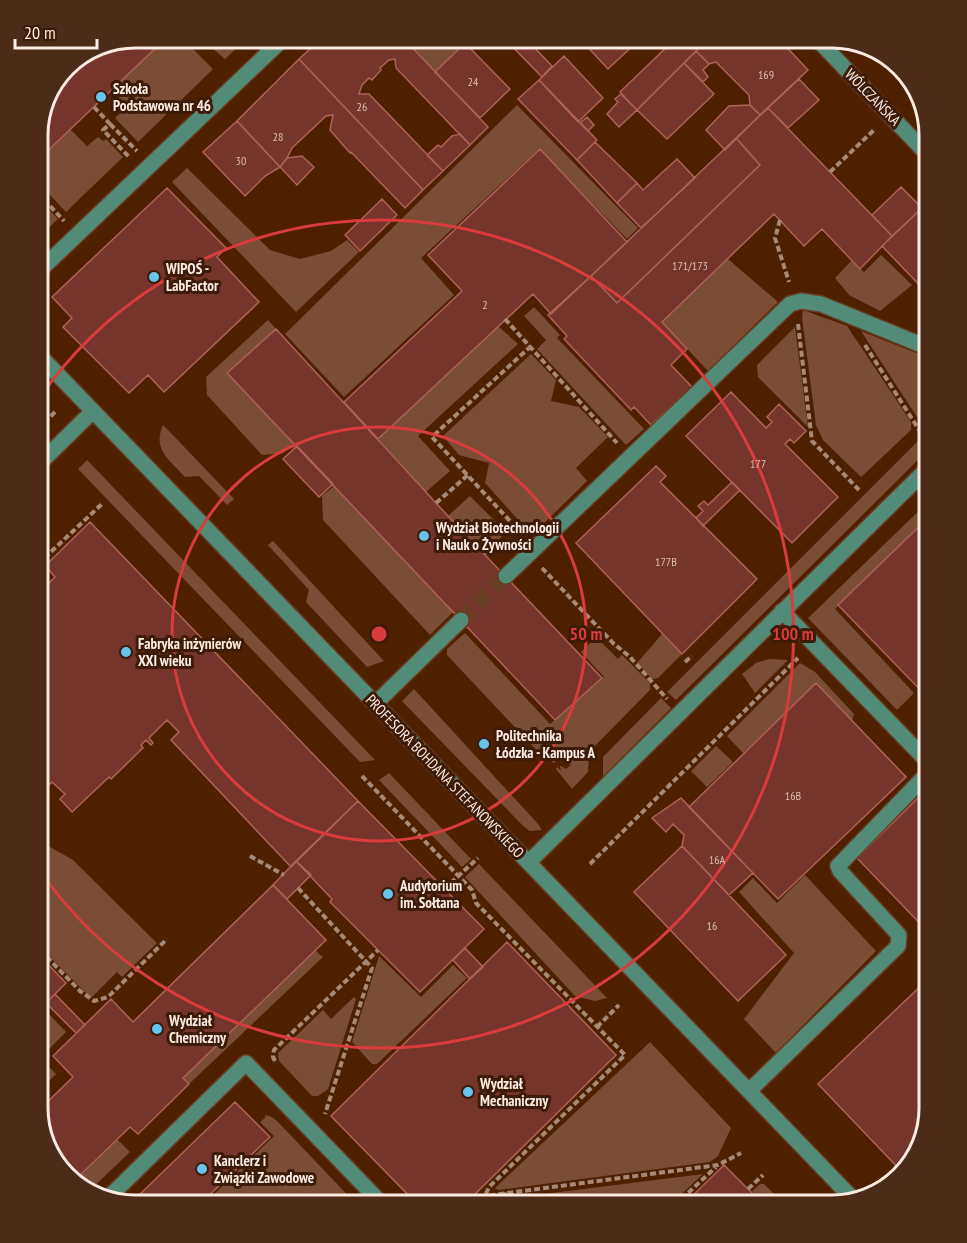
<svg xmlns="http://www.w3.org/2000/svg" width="967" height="1243" viewBox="0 0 967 1243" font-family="'PT Sans Narrow',sans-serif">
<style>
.green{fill:#7a4d34}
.building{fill:#76352b;stroke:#af6256;stroke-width:1.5}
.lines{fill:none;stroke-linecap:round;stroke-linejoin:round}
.minor-tunnel{stroke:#693e22;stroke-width:15;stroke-dasharray:15 8;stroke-linecap:butt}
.minor-casing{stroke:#673c20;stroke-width:18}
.path{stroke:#a88975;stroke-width:4;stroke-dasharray:6 3;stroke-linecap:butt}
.minor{stroke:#528c79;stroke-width:15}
.ring{fill:none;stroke:#da3c3b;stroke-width:3}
.poi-dot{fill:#67c4ef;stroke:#3d1b06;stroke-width:2}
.labels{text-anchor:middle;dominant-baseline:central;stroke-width:6;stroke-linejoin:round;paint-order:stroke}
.number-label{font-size:12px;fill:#dabeb5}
.poi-label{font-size:15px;font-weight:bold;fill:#fbebe3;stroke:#3d1b06;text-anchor:start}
.street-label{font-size:15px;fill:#fbebe3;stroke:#3d1b06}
.rim{fill:none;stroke:#fbebe3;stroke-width:3}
.centre{fill:#da3c3b;stroke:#3d1b06;stroke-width:3}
.ring-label{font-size:18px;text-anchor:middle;font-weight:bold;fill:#da3c3b;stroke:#3d1b06;stroke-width:6;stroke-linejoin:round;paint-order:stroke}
</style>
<rect width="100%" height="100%" fill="#4f2000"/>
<!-- green -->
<path class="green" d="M167,38H182L213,69L138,142L115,118L127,107L111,91Z
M210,38H247L225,59L205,42Z
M403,38H456L465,43L435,72Z
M885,55L913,81L916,96L881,59Z
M517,105L638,228L627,239L539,149L421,258L454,295L344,397L285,334Z
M70,129L87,146L98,137L103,141L106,139L123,157L66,212L38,182V160Z
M187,168L270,250L300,259L331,251L347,240L359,252L296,312L172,182Z
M38,198L58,219L38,238Z
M881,255L912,285L880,311L849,295L835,278L852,260L864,272Z
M728,259L778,302L708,371L662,322Z
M534,307L560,335L557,338L644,429L626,445L537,349L546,340L524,316Z
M803,310L847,326L911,422V430L861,477L823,440L816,425L802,317Z
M268,320L276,329L227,373L294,443L283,453L262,455L207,395L206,377Z
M498,326L518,344L418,436L450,471L426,492L378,439Z
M795,327L808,427L758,377L757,365Z
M861,331L929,358V411L923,418L917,417Z
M531,354L556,380L551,401L579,407L608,437L576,468L587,481L532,535L485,483L489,463L459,455L443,436Z
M163,425L169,431L234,499L227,505L199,476L185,477C170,460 152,450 163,425Z
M920,439L929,449L676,700L667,692Z
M87,460L375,760L360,762L78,469Z
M334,486L453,612L430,635L323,520L322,496Z
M470,496L501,527L502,536L486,556L448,516Z
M922,508L929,517L835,609L914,693L897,710L808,618Z
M273,541L384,661L367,667L306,602L309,590L268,545Z
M465,633L550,724L604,677L581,652L596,637L618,659L622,655L650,683V690L589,752L588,772L572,789L556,769L557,767L561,771L560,767L561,766L566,769L571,765L563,760L568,758L565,756L567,753L557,747L554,753L559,758L554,763L543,755L542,756L447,655V649Z
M662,634L682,654L658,678L652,679L637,663Z
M769,659L788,660L755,693L742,674L756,663Z
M800,663L815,672L854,714L852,721L816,684L743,753L727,736Z
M414,689L538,824L542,830L530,831L523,826L402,701Z
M661,698L671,708L603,777V757Z
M716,746L733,762L707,787L691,771Z
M389,773L471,859L462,867L379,780Z
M38,840L73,860L157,943L122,977L117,972L91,998L39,946L38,947Z
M479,864L607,998L595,1001L575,996L465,877Z
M805,875L876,951L776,1053L744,1019L794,953L739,892L753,878L777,903Z
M315,950L323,957L189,1084L183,1078Z
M379,956L421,997L453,965L467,978L377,1064H372L352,1042Z
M354,997L356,999L328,1089L318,1096H312L279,1061L278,1053L323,1010L331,1019Z
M42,1007L66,1032L40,1058L56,1074L38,1092V1011Z
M650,1042L731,1128L718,1156L710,1162L498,1190L495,1188Z
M264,1115L270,1116L277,1121L357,1205H203L274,1136L260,1122L266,1117Z
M117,1139L130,1152L87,1193L74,1181Z
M703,1174L670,1205H520L512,1198Z
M760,1184H764L785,1205H766L752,1191Z"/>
<!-- building -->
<path class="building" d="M135,38H156L161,43L38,160V128L70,62Z
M322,38H403L488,127L470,145L396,68L395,59L389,60L380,68L381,70L372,80L369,78L362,85L359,94H369L443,171L423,190L299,59Z
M509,38H525L552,66L542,77L506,40Z
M585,38H641L608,69L582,41Z
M676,38H688L699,48L637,110L620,92Z
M688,38H710L699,48Z
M710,38H778L808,70L760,115L750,105L749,95L716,62L709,64L696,51Z
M465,43L510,89L480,118L435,72Z
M696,51L709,64L703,70L708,77L703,82L684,63Z
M564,56L603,98L578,122L539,80Z
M299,59L423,190L405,208L351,152L350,153L330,130L333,115L326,116L292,148L287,158L280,167L237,121Z
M684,63L714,94L667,139L637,110Z
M799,79L819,100L788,128L768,108Z
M539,80L597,140L577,160L518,99Z
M621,94L637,110L619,127L607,114L618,102L615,99Z
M750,105L760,115L725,150L706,130L729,106Z
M768,108L892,236L860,269L822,229L804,246L774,214L662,322L687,349L671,365L692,387L651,425L634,407L631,410L564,339L567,336L548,315L591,276L617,303L760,165L736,138Z
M587,117L594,125L588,131L580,123Z
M237,121L280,167L265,176L245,196L203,152Z
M460,134L470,145L443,171L427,155L438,145L441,147L452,136Z
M736,138L760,165L617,303L591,276Z
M595,142L637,183L617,203L577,160Z
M540,149L627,242L551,314L533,294L378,439L344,402L462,291L428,255Z
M302,156L314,167L297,185L280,167L287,158Z
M677,159L695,178L641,228L617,203L637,183L643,190Z
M901,187L922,208L892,236L872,215Z
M167,188L226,248L217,257L259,302L164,392L148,375L129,393L63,327L72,318L52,297Z
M382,199L397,215L360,251L345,235Z
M922,208L929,216V314L923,307L929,301L926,297V292L882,246Z
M276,329L448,516L602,678L555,720L227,373Z
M731,392L766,428L772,422L767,417L779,404L806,431L794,443L790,439L785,444L838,497L792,543L686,436Z
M38,407L47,417L38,426Z
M297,446L333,484L319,497L283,459Z
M656,466L666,476L660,482L757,579L682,654L576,543Z
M732,482L740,490L703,526L696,518L703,511L698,506L704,501L708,505Z
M929,517V699L838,605Z
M90,522L358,801L291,867L171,740L179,732L167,720L149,738L153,743L151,745L146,740L141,745L143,748L111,779L109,777L72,812L60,799L65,794L52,782L38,796V574L48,584L55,577L45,566Z
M816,683L906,777L778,899L689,807Z
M929,787V933L857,858Z
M681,798L753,873L729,895L682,846L684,835L673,824L666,832L652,818Z
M358,801L484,929L420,992L330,902L332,899L296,861Z
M682,846L786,955L738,1001L634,892Z
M296,861L311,875L287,899L273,885Z
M273,885L326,940L183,1078L189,1084L138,1134L130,1127L74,1181L54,1162L38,1111L73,1077L53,1056L111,999L133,1022Z
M507,942L616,1055L464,1205H418L331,1116Z
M465,948L483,967L470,979L453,960Z
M38,954L66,983L38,1011Z
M929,978V1108L917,1156L902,1172L818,1084Z
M55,994L85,1025L76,1033L46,1003Z
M235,1102L270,1137L199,1205H137L133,1201Z
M724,1165L764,1205H683Z"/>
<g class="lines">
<!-- minor-tunnel -->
<path class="minor-tunnel" d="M461,620L506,576"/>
<defs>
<path id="minor" d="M816,38L929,156
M38,272L284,38
M38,354L853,1199
M38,465L93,411
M917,479L929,491
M506,576L790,304L801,301L821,304L929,348
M782,611L929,763
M375,704L461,620
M529,862L929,467
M749,1091L898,946L899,935L840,871L838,866L929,772
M107,1199L246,1063L383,1205"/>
</defs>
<!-- minor casing -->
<use href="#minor" class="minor-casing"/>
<!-- path -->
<path class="path" d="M94,107L110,124L103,130L130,158
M110,124L137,151
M830,172L875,129
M38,193L64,221
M780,220L775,238L789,282
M505,319L617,443
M798,324L812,441L859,490
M865,345L923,436L929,442
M38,429L55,412
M436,503L468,475
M522,534L432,437L531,346
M38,564L103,503
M542,568L613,643L630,657L667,699
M685,662L692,656
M362,776L472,890L476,903L625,1055L489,1187L485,1196
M38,835L41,831
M250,856L284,875
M590,864L798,658
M298,888L372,968L325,1114
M444,889L478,858
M41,958L44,954L80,991L94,1001L108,997L167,939
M597,1027L619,1005
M275,1061L273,1057L274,1050L378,950
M748,1189L763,1175
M504,1193L515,1205
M475,1205L485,1196L718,1165L741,1153
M675,1205L716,1167"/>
<!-- minor -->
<use href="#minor" class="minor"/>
</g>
<!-- distance rings -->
<g class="ring">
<circle cx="379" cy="634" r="207"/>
<path d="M38 400A414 414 0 1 1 38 868"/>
</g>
<!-- markers -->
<g class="poi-dot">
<circle cx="101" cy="97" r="6"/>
<circle cx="154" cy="277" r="6"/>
<circle cx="424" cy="536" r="6"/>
<circle cx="126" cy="652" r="6"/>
<circle cx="484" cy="744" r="6"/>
<circle cx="388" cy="894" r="6"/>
<circle cx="157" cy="1029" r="6"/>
<circle cx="468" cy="1092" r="6"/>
<circle cx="202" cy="1169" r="6"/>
</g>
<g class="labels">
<!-- number labels -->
<g class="number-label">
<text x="766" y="74">169</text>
<text x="473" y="81">24</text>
<text x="362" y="106">26</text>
<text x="278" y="136">28</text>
<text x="241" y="160">30</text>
<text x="690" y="265">171/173</text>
<text x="485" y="304">2</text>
<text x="758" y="463">177</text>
<text x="666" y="561">177B</text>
<text x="793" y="795">16B</text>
<text x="717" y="859">16A</text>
<text x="712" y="925">16</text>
</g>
<!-- poi labels -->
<g class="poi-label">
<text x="113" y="88">Szkoła<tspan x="113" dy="17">Podstawowa nr 46</tspan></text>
<text x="166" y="268">WIPOŚ -<tspan x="166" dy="17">LabFactor</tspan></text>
<text x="436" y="527">Wydział Biotechnologii<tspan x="436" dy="17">i Nauk o Żywności</tspan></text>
<text x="138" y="643">Fabryka inżynierów<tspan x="138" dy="17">XXI wieku</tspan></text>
<text x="496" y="735">Politechnika<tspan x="496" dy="17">Łódzka - Kampus A</tspan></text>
<text x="400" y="885">Audytorium<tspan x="400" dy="17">im. Sołtana</tspan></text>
<text x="169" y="1020">Wydział<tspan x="169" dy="17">Chemiczny</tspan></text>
<text x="480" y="1083">Wydział<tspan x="480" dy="17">Mechaniczny</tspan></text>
<text x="214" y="1160">Kanclerz i<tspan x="214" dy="17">Związki Zawodowe</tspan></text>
</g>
<!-- street labels -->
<g class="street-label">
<text transform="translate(873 97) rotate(46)">WÓLCZAŃSKA</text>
<text transform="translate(445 776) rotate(46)">PROFESORA BOHDANA STEFANOWSKIEGO</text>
</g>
</g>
<!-- crop -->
<path d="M0 0H967V1243H0ZM135 48H832A87 87 0 0 1 919 135V1108A87 87 0 0 1 832 1195H135A87 87 0 0 1 48 1108V135A87 87 0 0 1 135 48Z" fill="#4c2c18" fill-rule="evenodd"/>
<path class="rim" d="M135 48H832A87 87 0 0 1 919 135V1108A87 87 0 0 1 832 1195H135A87 87 0 0 1 48 1108V135A87 87 0 0 1 135 48Z"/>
<circle cx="379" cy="634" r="9" class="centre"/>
<g class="ring-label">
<text x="586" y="640">50 m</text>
<text x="793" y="640">100 m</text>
</g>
<!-- scale -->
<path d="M15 39v9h82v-9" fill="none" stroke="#fbebe3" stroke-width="3"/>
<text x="24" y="39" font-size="18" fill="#fbebe3" stroke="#3d1b06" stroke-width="4.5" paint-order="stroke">20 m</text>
</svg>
